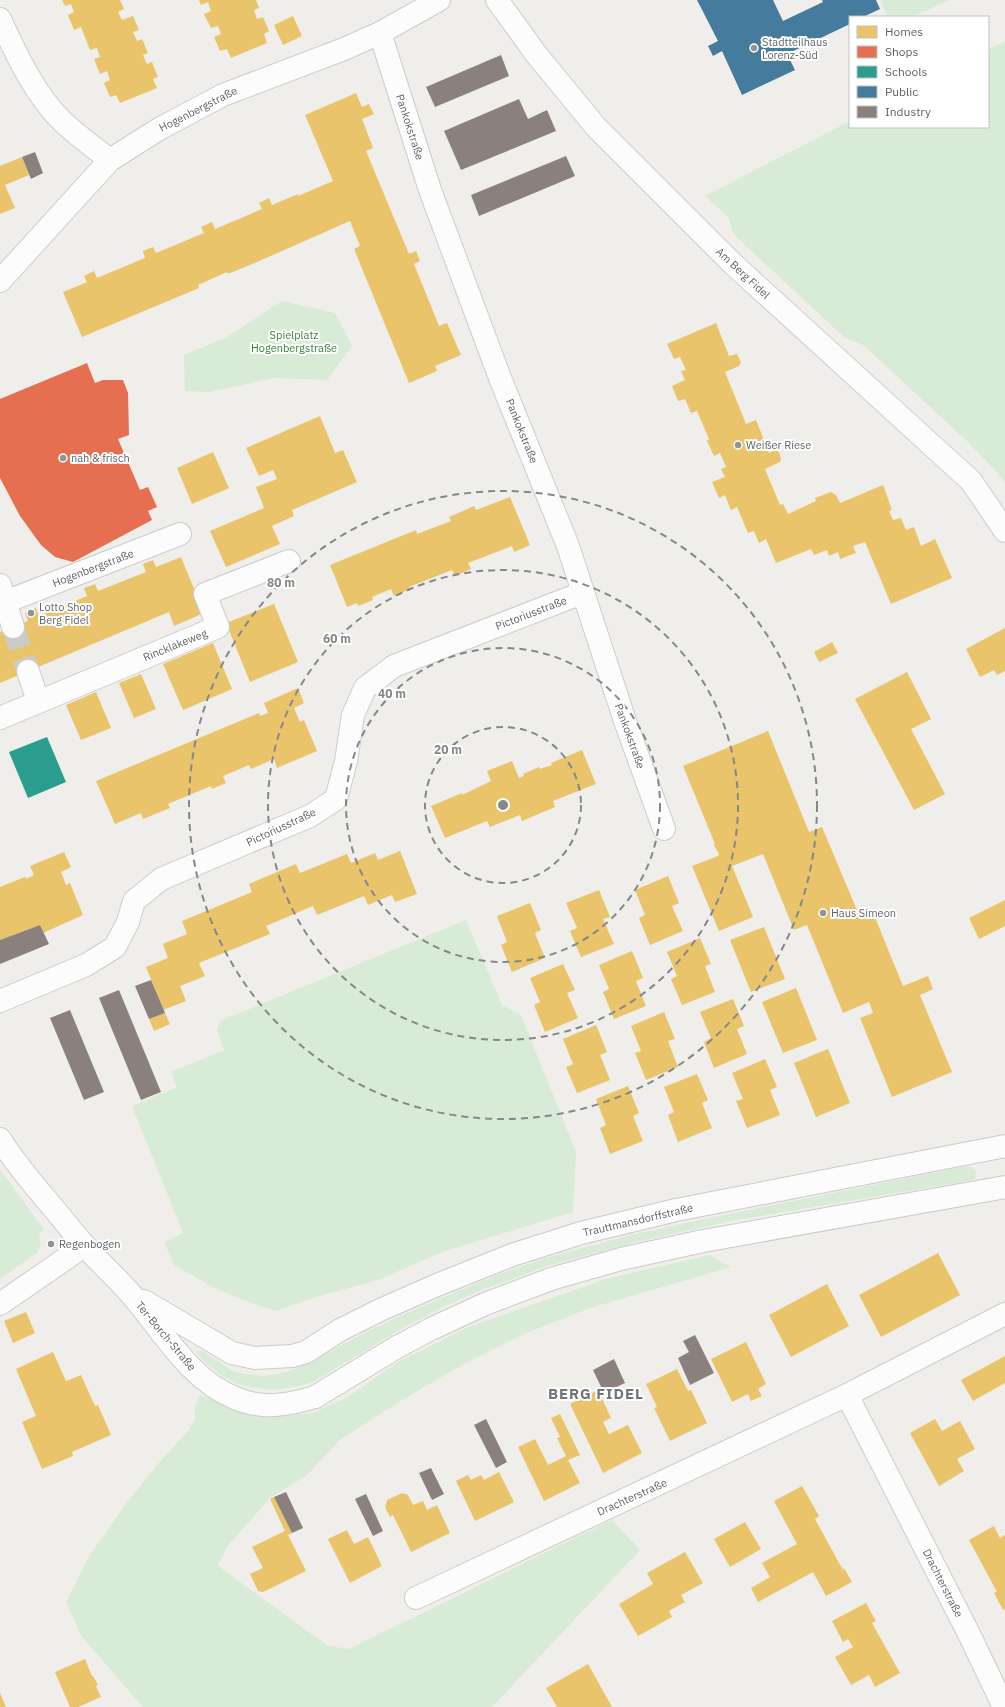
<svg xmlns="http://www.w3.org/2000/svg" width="1005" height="1707" viewBox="0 0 1005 1707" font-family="'IBM Plex Sans',sans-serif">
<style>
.green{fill:#d8ebd6}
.homes{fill:#e9c46a}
.shops{fill:#e76f51}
.schools{fill:#2a9d8f}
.public{fill:#457b9d}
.industry{fill:#8a817c}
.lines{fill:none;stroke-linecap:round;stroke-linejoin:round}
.street-tunnel{stroke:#cbcbca;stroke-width:22;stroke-dasharray:22 11;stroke-linecap:butt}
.street-casing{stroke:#cbcccc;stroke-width:24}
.secondary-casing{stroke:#cacacb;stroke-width:24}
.street{stroke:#fdfcfc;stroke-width:22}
.secondary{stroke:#fdfcfc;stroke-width:22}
.ring{fill:none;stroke:#84888a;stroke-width:2;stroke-dasharray:7 5}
.poi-dot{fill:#919496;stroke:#fff;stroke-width:1.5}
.labels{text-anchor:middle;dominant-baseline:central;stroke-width:4;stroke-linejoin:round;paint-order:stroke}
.poi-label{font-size:11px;fill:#5f6368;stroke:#fff;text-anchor:start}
.street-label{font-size:11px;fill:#5f6368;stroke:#fff}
.park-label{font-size:11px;fill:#348238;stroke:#fff}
.district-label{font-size:15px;font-weight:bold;letter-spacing:1px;fill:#70757a;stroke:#fff}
.centre{fill:#84888a;stroke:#fff;stroke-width:2}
.ring-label{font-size:12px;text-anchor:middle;font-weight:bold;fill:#84888a;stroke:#fff;stroke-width:4;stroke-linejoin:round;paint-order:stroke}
</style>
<rect width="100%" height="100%" fill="#efeeea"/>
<!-- green -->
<path class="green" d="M880,0H950L911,17H888Z
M1005,41V483L994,469L966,440L863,345L845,338L746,246L733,233L729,218L705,196L850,121V127H988V50Z
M282,301L335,313L352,346L327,380L274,378L209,392L185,391L184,355L227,337Z
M466,920L502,1005L521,1015L576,1152L573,1212L445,1251L378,1280L316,1297L275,1311L240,1299L211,1286L174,1265L164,1242L183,1233L132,1106L177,1087L171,1072L224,1050L217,1030L220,1021Z
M968,1166L976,1171L975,1178L973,1180L731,1221L637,1242L548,1266L479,1291L443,1307L403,1328L313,1382L295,1387L271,1390L240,1385L224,1377L200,1358L196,1353L198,1350L204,1352L234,1372L262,1376L278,1374L293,1370L370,1330L409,1312L499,1274L545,1258L635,1234L729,1214Z
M0,1169L44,1230L39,1234L41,1243L37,1253L0,1279Z
M709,1255L731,1267L590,1308L524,1334L462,1365L402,1400L340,1440L307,1475L270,1498L227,1547L218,1566L328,1646L349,1649L612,1520L640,1550L492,1707H143L82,1637L66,1602L90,1555L128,1501L157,1465L189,1430L195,1418V1407L200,1395L251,1414L284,1416L312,1413L348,1397L398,1362L471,1326L606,1279Z"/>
<!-- homes -->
<path class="homes" d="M62,0H120L124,9L118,12L122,20L133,16L139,30L133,32L137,41L142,39L148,53L143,55L147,64L152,62L158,77L153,79L157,88L120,103L116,95L110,97L104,83L110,80L107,71L100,74L94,59L100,57L97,48L90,50L81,27L74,30L68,15L74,12L71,4L65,6Z
M199,0H256L259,8L254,10L257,19L263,17L269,31L264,34L267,43L231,58L227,49L220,51L214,37L221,34L218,26L211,28L204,14L211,11L208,2L201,5Z
M293,16L302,36L283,45L274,25Z
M356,93L362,107L369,104L374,114L362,119L373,148L366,151L409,254L416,251L420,261L414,264L439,326L447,323L461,355L435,366L437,371L409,383L354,249L360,246L350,221L257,262L228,274L227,272L198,285L199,288L82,337L63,292L87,282L84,276L94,271L97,278L145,258L143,251L153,247L156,253L204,233L201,227L212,222L215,229L239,219L262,209L259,203L269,198L272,205L298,194V196L333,181L305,115Z
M22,157L29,175L5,185L15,208L0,214V166Z
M716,323L729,356L737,354L741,362L739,366L725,372L746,424L756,420L769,453L775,450L779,452L781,459L780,462L765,469L780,505L783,504L788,514L816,501L815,498L831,492L836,495L840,503L883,485L892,510L889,511L893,520L901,518L906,530L914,527L921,546L935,539L952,578L891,604L865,542L853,546L856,553L840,559L838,552L829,556L827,550L814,555L811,549L776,563L766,539L759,543L754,531L748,533L737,507L731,510L725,495L719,498L712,482L725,477L721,469L726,467L720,453L714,456L707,441L709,439L697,411L691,413L685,399L678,401L672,386L685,380L681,371L686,370L680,357L674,359L667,344Z
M320,416L335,453L343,450L357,482L292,510L294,516L272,526L280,544L226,567L210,531L264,508L256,487L277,479L273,470L259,476L246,448Z
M213,452L229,488L192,504L177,468Z
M510,497L530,545L514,552L512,546L468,563L471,569L455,576L452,570L409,587L410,589L394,596L391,589L372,597L373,600L358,606L357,603L347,607L330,565L416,530L417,534L451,521L449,517L474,506L476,510Z
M181,557L204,613L174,626L169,612L0,683V632L28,621L25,613L36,608L39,616L87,596L84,588L90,586L95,584L98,591L146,572L143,564L153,560L156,567Z
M274,604L298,662L250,682L226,623Z
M1005,628V671L997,675L994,670L980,677L966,649Z
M832,642L838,653L819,662L814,652Z
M213,643L232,689L183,710L163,664Z
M907,672L931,719L911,729L945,794L914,810L855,699Z
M141,674L156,709L134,718L119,683Z
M298,688L304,703L294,708L300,722L304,720L317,751L277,768L274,759L251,769L249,765L223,776L226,783L212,789L211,786L168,804L170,808L143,819L141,813L115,824L96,781L259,713L260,716L268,713L264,703Z
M96,692L111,728L81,740L66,705Z
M768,731L809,832L822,827L859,915L872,910L903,986L928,976L933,989L920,995L952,1072L892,1097L860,1018L873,1013L869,1002L843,1013L807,925L794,930L763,854L732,866L753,917L719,931L692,866L718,856L719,854L714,845L716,843L715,844L683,766Z
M582,750L596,784L553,801L555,807L522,821L520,815L490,827L487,821L445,838L431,806L462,793V795L491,781L487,771L512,761L519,778L524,776L523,774L539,767L540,769L552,765L551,763Z
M400,851L417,894L395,902L392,895L368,905L364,896L317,915L313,906L266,926L270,934L199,963L205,976L180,986L186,1001L163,1010L146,967L168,958L163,944L187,934L182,921L252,892L249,884L296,864L300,873L347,854L351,863L375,853L378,860Z
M64,852L71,867L61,872L66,885L70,883L83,915L43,933L40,925L0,940V887L25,877L26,879L34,875L30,866Z
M668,876L679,903L672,906L683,931L650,945L639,918L645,915L635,890Z
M599,890L610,917L603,919L614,944L581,957L570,931L577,928L566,903Z
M1005,900V926L979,939L969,918Z
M530,903L541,930L535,933L545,958L512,972L501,945L507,942L497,916Z
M764,927L785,979L751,992L730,940Z
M700,938L711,964L705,966L715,992L682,1005L671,979L677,976L667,952Z
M632,951L643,978L636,981L646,1006L614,1019L603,992L609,989L599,965Z
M563,964L575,990L567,993L578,1018L545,1032L534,1005L540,1002L530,978Z
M796,988L817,1040L783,1053L762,1002Z
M733,999L744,1026L737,1029L747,1054L714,1068L704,1042L711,1038L700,1012Z
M664,1012L675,1039L668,1041L678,1067L646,1080L635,1053L641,1051L631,1026Z
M165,1013L170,1024L154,1031L149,1019Z
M596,1025L607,1052L600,1055L610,1080L577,1093L566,1067L573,1064L563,1039Z
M828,1049L850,1103L816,1117L794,1063Z
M765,1059L777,1087L770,1090L780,1115L747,1128L736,1101L743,1099L732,1073Z
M697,1074L708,1100L702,1103L712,1128L678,1142L668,1115L674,1112L664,1087Z
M628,1086L639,1113L633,1116L643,1141L610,1154L600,1128L606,1125L596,1099Z
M938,1253L960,1295L881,1337L859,1295Z
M827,1284L849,1326L791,1357L769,1315Z
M26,1312L35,1333L13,1343L4,1321Z
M746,1342L766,1384L758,1389L762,1396L751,1401L748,1394L732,1402L711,1359Z
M53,1352L66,1381L81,1375L95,1406L98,1405L111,1435L72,1452L73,1456L42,1469L22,1422L36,1416L16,1369Z
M1005,1356V1383L973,1401L961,1380Z
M677,1369L688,1391L691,1390L707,1423L670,1441L654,1408L657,1407L646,1384Z
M598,1390L611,1418L603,1422L609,1434L628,1425L642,1453L603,1473L570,1404Z
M560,1414L580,1455L568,1460L580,1483L544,1501L518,1447L535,1439L548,1465L566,1456L557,1438L560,1437L551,1418Z
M935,1419L942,1431L960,1421L975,1449L957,1459L964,1471L939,1486L910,1433Z
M499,1472L514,1502L475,1521L456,1481L468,1475L471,1480L481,1475L484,1480Z
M802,1486L819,1516L815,1519L843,1570L844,1568L852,1582L826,1596L813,1572L758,1602L751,1588L770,1577L762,1563L797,1544L774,1501Z
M402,1493L408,1495L413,1505L423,1501L427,1510L437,1505L450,1533L411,1552L393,1515L390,1517L385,1507L387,1500Z
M274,1497L292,1533L288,1535L306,1571L263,1592L258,1591L250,1574L263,1568L252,1547L285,1531L270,1499Z
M745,1522L761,1549L730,1567L714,1539Z
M994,1526L1000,1538L1005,1535V1609L1003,1610L994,1593L997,1592L969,1540Z
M347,1530L354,1544L368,1537L382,1566L350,1583L328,1539Z
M685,1552L703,1583L681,1595L685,1602L669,1611L672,1617L638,1636L619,1604L653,1584L647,1573Z
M866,1603L876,1621L872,1623L900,1673L875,1687L869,1675L851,1685L835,1657L853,1647L848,1639L843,1642L832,1621Z
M85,1659L92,1676H93L98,1685L96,1686L101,1697L78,1707H70L55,1672Z
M588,1664L612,1707H557L546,1688Z
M0,1693L6,1707H0Z"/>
<!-- shops -->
<path class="shops" d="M87,363L95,383L103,380H123L128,393L129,435L118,439L140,490L148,487L157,507L148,511L152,520L73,562L55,557L41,545L20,516L0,478V399Z"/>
<!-- schools -->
<path class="schools" d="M47,737L66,782L28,798L9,752Z"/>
<!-- public -->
<path class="public" d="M697,0H773L783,21L823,2L822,0H876L880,9L863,17H850V24L787,54L795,70L742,95L722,51L713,56L708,46L718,41Z"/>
<!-- industry -->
<path class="industry" d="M501,55L509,76L435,107L426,87Z
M519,99L528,119L547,110L556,131L461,170L444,131Z
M35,152L43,173L31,179L22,157Z
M566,156L575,176L479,216L471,195Z
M40,925L49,944L0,964V940Z
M151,980L165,1013L149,1019L135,986Z
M119,990L161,1092L141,1100L99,998Z
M70,1010L104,1092L84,1100L50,1018Z
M695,1335L714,1373L690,1385L678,1358L689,1352L683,1341Z
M614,1359L625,1383L604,1393L593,1370Z
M486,1419L507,1462L496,1468L474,1425Z
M431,1468L444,1494L432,1500L419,1473Z
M286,1492L303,1528L292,1533L274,1497Z
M366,1494L383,1531L373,1536L355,1499Z"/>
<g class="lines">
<!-- street-tunnel -->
<path class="street-tunnel" d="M13,627L28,671"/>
<defs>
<path id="street" d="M497,0L536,54L596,127L733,264L971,481L1005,531
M0,19C16,54 36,97 64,123C79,137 95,148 110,160
M380,33L430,190L500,378L568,546L624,718L664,829
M0,281L110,160L159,129L223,95L344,49L380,33L439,0
M0,585L13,627
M0,604L180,534
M28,671L38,701
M0,718L218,627L205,594L289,561
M0,1001L86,965L115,947L128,922L134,901L161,879L310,816L336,799L346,761L353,715L365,688L394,666L582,593
M0,1139C15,1163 32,1183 50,1204C62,1218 73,1233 85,1246C99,1262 115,1276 129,1292C162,1329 188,1379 235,1398C263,1410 288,1405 315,1397
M144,1301L232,1353L255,1358L292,1356
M0,1304L84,1246
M847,1395L969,1634L1004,1707
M416,1598L847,1395L1005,1314"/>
<path id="secondary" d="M292,1356L306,1352L340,1330L380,1310L437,1285L512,1255L581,1233L676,1210L1005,1146
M315,1397L397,1347L431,1329L485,1304L551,1279L621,1259L703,1241L1005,1187"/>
</defs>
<!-- street casing -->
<use href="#street" class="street-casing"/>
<!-- secondary casing -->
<use href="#secondary" class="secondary-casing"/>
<!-- street -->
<use href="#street" class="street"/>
<!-- secondary -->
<use href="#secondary" class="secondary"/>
</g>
<!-- distance rings -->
<g class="ring">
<circle cx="503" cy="805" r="78"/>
<circle cx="503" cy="805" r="157"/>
<circle cx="503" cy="805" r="235"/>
<circle cx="503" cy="805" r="314"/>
</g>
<!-- markers -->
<g class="poi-dot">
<circle cx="754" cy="48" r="4"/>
<circle cx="738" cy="445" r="4"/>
<circle cx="63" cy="458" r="4"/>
<circle cx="31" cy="613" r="4"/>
<circle cx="823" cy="913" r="4"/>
<circle cx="51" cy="1244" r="4"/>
</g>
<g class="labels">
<!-- poi labels -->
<g class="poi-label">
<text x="762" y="42">Stadtteilhaus<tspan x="762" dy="13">Lorenz-Süd</tspan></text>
<text x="746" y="445">Weißer Riese</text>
<text x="71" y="458">nah &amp; frisch</text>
<text x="39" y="607">Lotto Shop<tspan x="39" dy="13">Berg Fidel</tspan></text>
<text x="831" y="913">Haus Simeon</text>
<text x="59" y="1244">Regenbogen</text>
</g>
<!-- street labels -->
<g class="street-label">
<text transform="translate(198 109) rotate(-27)">Hogenbergstraße</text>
<text transform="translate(410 127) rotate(72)">Pankokstraße</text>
<text transform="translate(743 273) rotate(43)">Am Berg Fidel</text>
<text transform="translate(522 431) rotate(68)">Pankokstraße</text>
<text transform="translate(93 568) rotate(-21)">Hogenbergstraße</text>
<text transform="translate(531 613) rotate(-21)">Pictoriusstraße</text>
<text transform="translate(175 645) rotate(-22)">Rincklakeweg</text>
<text transform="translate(630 736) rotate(70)">Pankokstraße</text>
<text transform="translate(281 827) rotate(-25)">Pictoriusstraße</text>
<text transform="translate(638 1220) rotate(-13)">Trauttmansdorffstraße</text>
<text transform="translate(166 1336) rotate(50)">Ter-Borch-Straße</text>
<text transform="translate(632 1497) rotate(-24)">Drachterstraße</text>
<text transform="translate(943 1583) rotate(63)">Drachterstraße</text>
</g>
<!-- park labels -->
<g class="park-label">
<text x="294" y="335">Spielplatz<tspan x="294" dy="13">Hogenbergstraße</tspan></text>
</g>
<!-- district labels -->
<g class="district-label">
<text x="596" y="1393">BERG FIDEL</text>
</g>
</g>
<circle cx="503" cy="805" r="6" class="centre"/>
<g class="ring-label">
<text x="281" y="587">80 m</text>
<text x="337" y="643">60 m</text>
<text x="392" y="698">40 m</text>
<text x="448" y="754">20 m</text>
</g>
<!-- legend -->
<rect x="849" y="16" width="140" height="112" fill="#ffffff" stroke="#bfc1c3"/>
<rect x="857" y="26" width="20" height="12" fill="#e9c46a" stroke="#bfc1c3"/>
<text x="885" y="36" font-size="12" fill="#5f6368">Homes</text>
<rect x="857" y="46" width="20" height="12" fill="#e76f51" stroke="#bfc1c3"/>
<text x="885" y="56" font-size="12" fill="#5f6368">Shops</text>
<rect x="857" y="66" width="20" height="12" fill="#2a9d8f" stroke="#bfc1c3"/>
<text x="885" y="76" font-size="12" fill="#5f6368">Schools</text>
<rect x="857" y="86" width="20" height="12" fill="#457b9d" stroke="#bfc1c3"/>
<text x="885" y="96" font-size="12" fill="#5f6368">Public</text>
<rect x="857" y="106" width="20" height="12" fill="#8a817c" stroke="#bfc1c3"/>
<text x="885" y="116" font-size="12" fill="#5f6368">Industry</text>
</svg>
